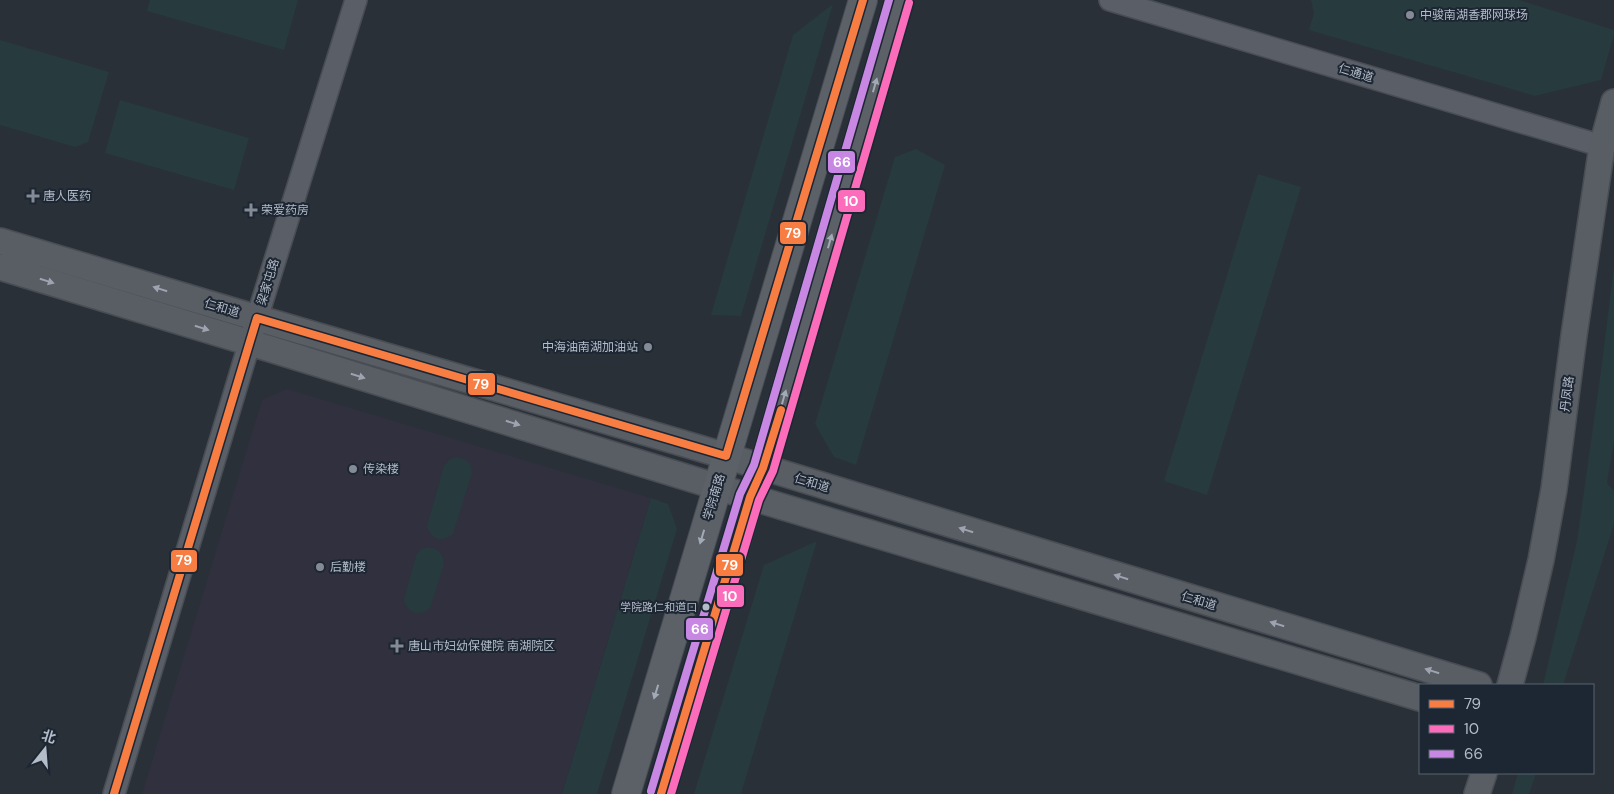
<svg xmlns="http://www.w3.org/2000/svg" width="1614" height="794" viewBox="0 0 1614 794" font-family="'DM Sans','Noto Sans SC',sans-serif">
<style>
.medical{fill:#31303e}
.green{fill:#273a3e}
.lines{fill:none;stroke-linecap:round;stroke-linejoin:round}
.tertiary-casing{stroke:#484c53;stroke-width:24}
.secondary-casing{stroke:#484c53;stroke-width:28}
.primary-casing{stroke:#484c55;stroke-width:30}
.tertiary{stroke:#5a5e66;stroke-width:21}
.secondary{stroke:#595d64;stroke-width:25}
.primary{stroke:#5c6168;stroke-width:28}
.bus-1-casing{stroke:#1d2633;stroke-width:11}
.bus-2-casing{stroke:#1d2633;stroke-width:11}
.bus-3-casing{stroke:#1d2633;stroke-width:11}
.bus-1{stroke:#f77d43;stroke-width:8}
.bus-2{stroke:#fb6dba;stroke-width:8}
.bus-3{stroke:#c787e3;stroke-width:8}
.oneway{fill:#a2aab6}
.oneway2{fill:#9da4b0}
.poi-dot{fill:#848b96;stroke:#1d2633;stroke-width:2}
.bus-dot{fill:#b4bcc9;stroke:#1d2633;stroke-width:2}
.labels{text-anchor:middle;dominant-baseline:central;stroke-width:4;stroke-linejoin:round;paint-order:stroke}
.bus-label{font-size:11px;fill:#b4bcc9;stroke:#1d2633;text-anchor:end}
.poi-label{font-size:12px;fill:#b4bcc9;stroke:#1d2633;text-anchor:start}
.street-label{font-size:12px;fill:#b4bcc9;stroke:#1d2633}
.line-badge{stroke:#1d2633;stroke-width:2}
.badge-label{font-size:14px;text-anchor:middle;font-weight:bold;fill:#fff}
</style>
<rect width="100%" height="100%" fill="#2a3038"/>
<!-- medical -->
<path class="medical" d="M287,389L651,498L562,794H142L262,400Z"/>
<!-- green -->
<path class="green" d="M150,0H298L284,50L147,11Z
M1311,0H1519L1614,30V35L1601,80L1535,96L1309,30L1314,13Z
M833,4L741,316L711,315L793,35Z
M0,40L109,72L88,142L75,147L0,125Z
M120,100L249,138L234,190L105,153Z
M916,149L945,165L856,465L834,457L815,424L895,157Z
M1258,174L1301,187L1207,495L1164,481Z
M1614,266V441L1607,483L1614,491V524L1563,685H1543L1577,541L1601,371Z
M455,457C466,458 471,462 472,473L453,534C442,543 431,540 427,526L444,466L449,460Z
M651,498L668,504L677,529L597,794H562Z
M817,541L741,794H694L764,565Z
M427,547C438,548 443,553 444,564L430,608C419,617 408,614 404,600L416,556L420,550Z
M1518,773H1536L1529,794H1512Z"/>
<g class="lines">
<defs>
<path id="tertiary" d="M1110,0L1602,146
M114,794L257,318L356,0"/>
<path id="secondary" d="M0,241L257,318L726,456L1479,685
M0,267L277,351L750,497L1420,698
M1510,685L1523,637L1541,560L1554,489L1574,335L1602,146L1614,102
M1477,794L1484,773"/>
<path id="primary" d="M626,794L863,0
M661,794L750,497L763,468L899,0"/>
</defs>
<!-- tertiary casing -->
<use href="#tertiary" class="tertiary-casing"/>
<!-- secondary casing -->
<use href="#secondary" class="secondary-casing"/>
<!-- primary casing -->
<use href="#primary" class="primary-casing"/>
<!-- tertiary -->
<use href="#tertiary" class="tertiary"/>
<!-- secondary -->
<use href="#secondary" class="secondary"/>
<!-- primary -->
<use href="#primary" class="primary"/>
<defs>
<path id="bus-1" d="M114,794L257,318L726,456L863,0
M661,794L750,497L763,468L781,410"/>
<path id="bus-2" d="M671,794L759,500L773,471L909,3"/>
<path id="bus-3" d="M651,791L740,494L754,465L889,0"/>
</defs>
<!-- bus-1 casing -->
<use href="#bus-1" class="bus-1-casing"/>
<!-- bus-2 casing -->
<use href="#bus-2" class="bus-2-casing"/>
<!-- bus-3 casing -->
<use href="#bus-3" class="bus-3-casing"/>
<!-- bus-1 -->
<use href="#bus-1" class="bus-1"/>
<!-- bus-2 -->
<use href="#bus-2" class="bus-2"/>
<!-- bus-3 -->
<use href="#bus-3" class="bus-3"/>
</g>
<!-- one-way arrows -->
<defs><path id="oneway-solid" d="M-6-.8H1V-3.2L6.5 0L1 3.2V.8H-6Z" transform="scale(1.25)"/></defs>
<g class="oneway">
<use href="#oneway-solid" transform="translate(875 85) rotate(-74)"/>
<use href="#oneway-solid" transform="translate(830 241) rotate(-74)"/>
<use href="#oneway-solid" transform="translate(784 397) rotate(-74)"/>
<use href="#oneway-solid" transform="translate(702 537) rotate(107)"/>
<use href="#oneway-solid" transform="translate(656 692) rotate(107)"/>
</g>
<g class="oneway2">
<use href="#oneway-solid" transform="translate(47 281) rotate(17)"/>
<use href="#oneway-solid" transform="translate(160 289) rotate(-163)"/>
<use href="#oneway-solid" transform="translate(202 328) rotate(17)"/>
<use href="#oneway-solid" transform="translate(358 376) rotate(17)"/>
<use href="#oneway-solid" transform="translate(513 423) rotate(17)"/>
<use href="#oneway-solid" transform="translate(966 530) rotate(-163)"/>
<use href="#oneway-solid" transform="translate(1121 577) rotate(-163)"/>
<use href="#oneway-solid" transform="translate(1277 624) rotate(-163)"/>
<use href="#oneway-solid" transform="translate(1432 671) rotate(-163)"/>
</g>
<!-- markers -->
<g class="poi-dot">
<circle cx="1410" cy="15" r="5"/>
<path d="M30.5 188.5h5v5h5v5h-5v5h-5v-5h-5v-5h5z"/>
<path d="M248.5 202.5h5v5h5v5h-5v5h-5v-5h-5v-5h5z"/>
<circle cx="648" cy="347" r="5"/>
<circle cx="353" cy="469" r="5"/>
<circle cx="320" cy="567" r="5"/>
<path d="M394.5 638.5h5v5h5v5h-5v5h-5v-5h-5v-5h5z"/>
</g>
<circle class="bus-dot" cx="706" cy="607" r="4.5"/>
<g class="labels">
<!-- bus labels -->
<g class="bus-label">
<text x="697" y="607">学院路仁和道口</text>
</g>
<!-- poi labels -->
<g class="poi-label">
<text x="1420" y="15">中骏南湖香郡网球场</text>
<text x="43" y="196">唐人医药</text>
<text x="261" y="210">荣爱药房</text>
<text x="638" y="347" text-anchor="end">中海油南湖加油站</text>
<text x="363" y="469">传染楼</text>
<text x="330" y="567">后勤楼</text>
<text x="408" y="646">唐山市妇幼保健院 南湖院区</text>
</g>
<!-- street labels -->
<g class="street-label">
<text transform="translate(1356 73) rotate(17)">仁通道</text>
<text transform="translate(268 282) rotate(-73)">梁家屯路</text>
<text transform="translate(222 308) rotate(17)">仁和道</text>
<text transform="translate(1567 394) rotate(-83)">丹凤路</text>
<text transform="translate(812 483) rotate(17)">仁和道</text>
<text transform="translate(714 497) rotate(-73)">学院南路</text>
<text transform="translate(1199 601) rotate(17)">仁和道</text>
</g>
</g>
<g class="line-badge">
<rect x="827" y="150" width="29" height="24" rx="5" fill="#c787e3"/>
<rect x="837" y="189" width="29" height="24" rx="5" fill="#fb6dba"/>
<rect x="779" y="221" width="28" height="24" rx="5" fill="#f77d43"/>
<rect x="467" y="372" width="29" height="24" rx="5" fill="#f77d43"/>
<rect x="170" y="549" width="28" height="24" rx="5" fill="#f77d43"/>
<rect x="715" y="553" width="29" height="24" rx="5" fill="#f77d43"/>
<rect x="716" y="584" width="29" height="24" rx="5" fill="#fb6dba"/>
<rect x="685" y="617" width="29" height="24" rx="5" fill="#c787e3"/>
</g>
<g class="badge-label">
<text x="842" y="167">66</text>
<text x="851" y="206">10</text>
<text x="793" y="238">79</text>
<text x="481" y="389">79</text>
<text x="184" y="565">79</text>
<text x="730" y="570">79</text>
<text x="730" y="601">10</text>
<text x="700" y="634">66</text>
</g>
<!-- legend -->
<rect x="1419" y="684" width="175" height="90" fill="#1d2633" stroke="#59626f"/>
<rect x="1429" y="700" width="25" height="8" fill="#f77d43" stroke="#59626f"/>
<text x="1464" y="709" font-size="15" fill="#b4bcc9">79</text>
<rect x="1429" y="725" width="25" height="8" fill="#fb6dba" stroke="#59626f"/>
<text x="1464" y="734" font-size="15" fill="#b4bcc9">10</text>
<rect x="1429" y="750" width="25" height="8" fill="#c787e3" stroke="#59626f"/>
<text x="1464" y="759" font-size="15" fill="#b4bcc9">66</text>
<!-- north arrow -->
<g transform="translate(45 749) rotate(17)" stroke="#1d2633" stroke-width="4" paint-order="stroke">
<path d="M0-4L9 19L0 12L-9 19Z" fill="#b4bcc9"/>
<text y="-8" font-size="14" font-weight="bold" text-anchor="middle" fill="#b4bcc9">北</text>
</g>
</svg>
